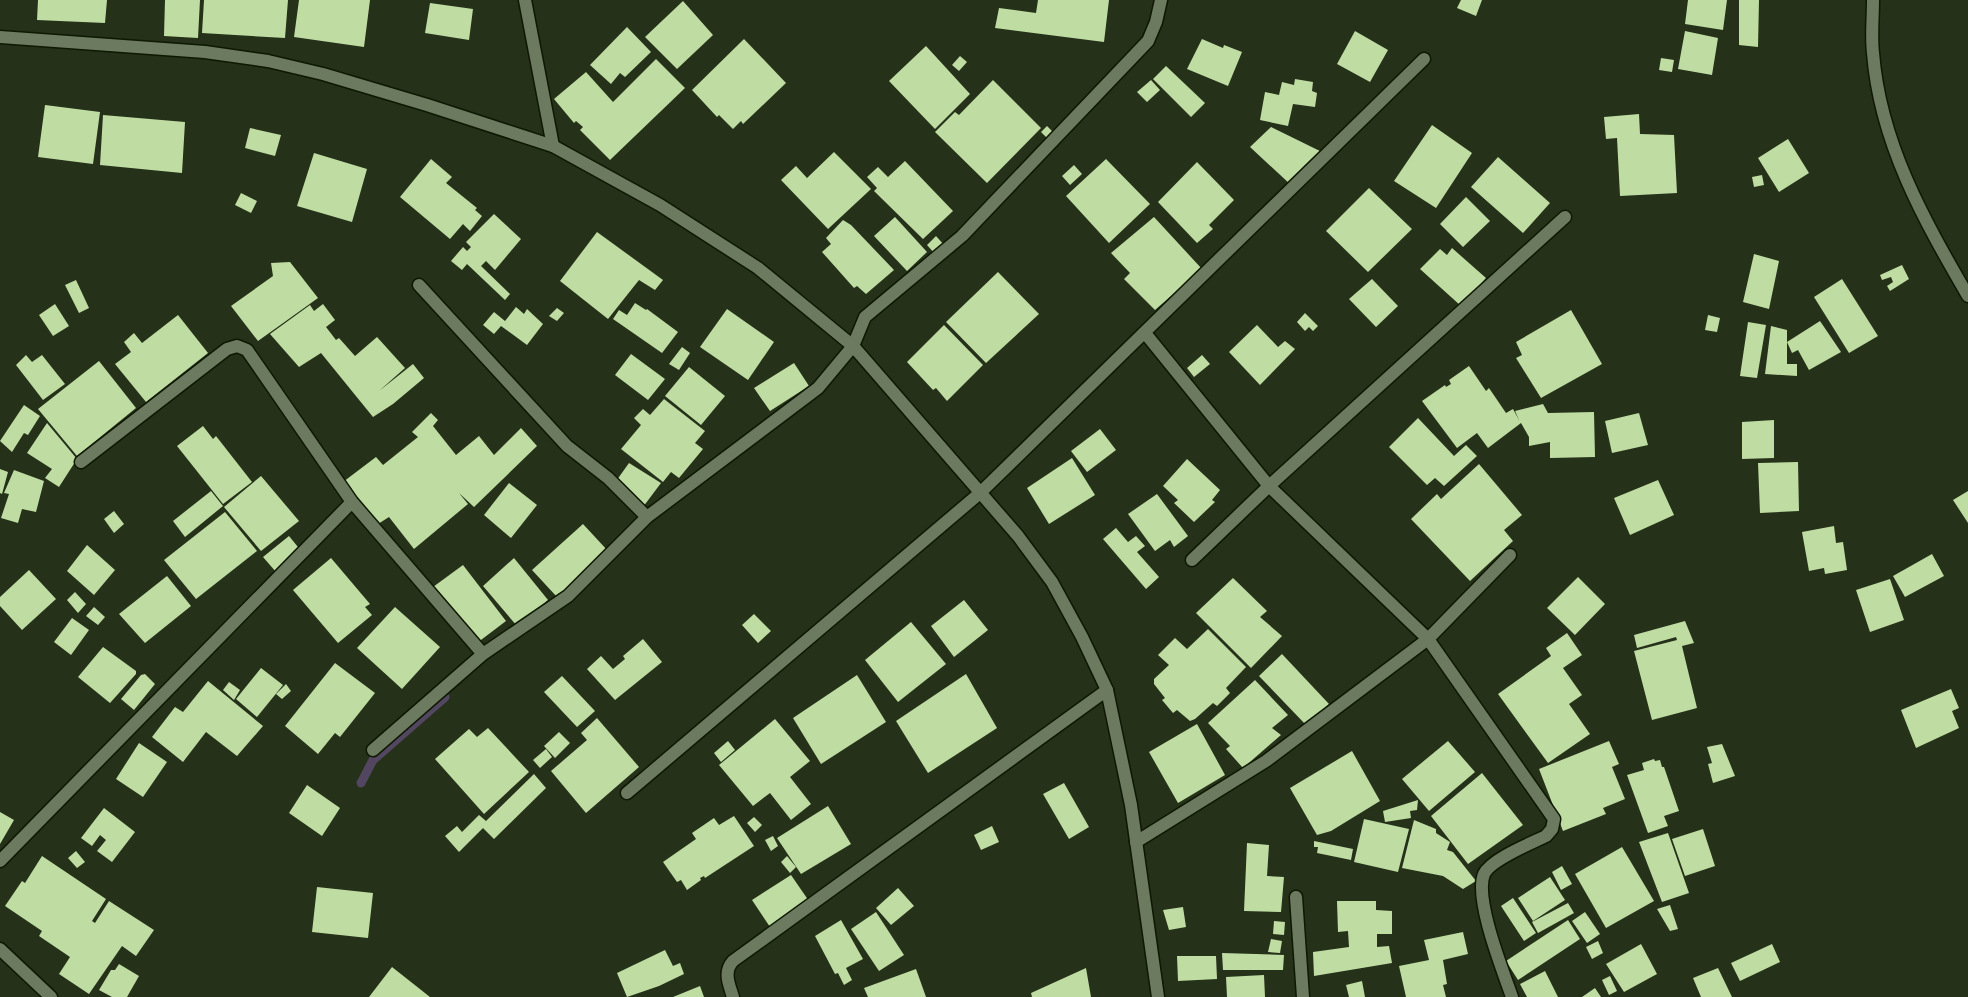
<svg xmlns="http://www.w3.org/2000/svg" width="1968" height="997" viewBox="0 0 1968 997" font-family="'Fira Sans',sans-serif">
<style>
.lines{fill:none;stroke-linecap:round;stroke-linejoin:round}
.stream{stroke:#524661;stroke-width:9}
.building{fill:#bfdda3}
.minor-casing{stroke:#0e1803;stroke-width:15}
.tertiary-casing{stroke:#0e1803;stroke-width:15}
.minor{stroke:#6c7a5f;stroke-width:12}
.tertiary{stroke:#6c7a5f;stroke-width:12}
</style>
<rect width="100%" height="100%" fill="#253119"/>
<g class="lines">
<!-- stream -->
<path class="stream" d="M361,783L373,760L445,697"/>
</g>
<!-- building -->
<path class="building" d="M38,0H107L105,23L37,20Z
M165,0H200L198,38L164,36Z
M204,0H288L285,38L202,33Z
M299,0H370L364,47L294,37Z
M1038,0H1109L1104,42L995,28L999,8L1036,13Z
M1461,0H1482L1476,16L1457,8Z
M1688,0H1727L1723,30L1685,24Z
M1739,0H1759L1758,47L1739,45Z
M683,1L713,35L677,69L645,37Z
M430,3L473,9L469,40L425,33Z
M627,27L651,52L625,77L620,73L611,84L590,65Z
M1355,31L1388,50L1370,82L1337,64Z
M1685,31L1718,38L1712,75L1678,69Z
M744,39L786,83L743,124L741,121L733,129L719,115L717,117L692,90Z
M1202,39L1223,48L1224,45L1242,52L1228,86L1187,69Z
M926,46L970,94L935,129L889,81Z
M960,56L967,62L959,71L952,65Z
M1661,58L1674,60L1672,72L1659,70Z
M656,59L685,88L610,160L580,130L583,127L576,121L574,123L554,99L586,72L613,102Z
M1166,66L1205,103L1191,117L1153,79Z
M1295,79L1313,82L1312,91L1317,93L1315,107L1293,104L1288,126L1260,120L1265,92L1279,95L1282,82L1294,85Z
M993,80L1041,128L987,183L935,132L955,112L959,115Z
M1151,80L1160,90L1147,102L1137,92Z
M45,105L100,112L93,164L38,157Z
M1639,114L1640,134L1674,135L1677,193L1620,196L1617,138L1606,139L1604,117Z
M103,115L185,122L182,173L100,165Z
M1432,125L1472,153L1436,208L1394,181Z
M1047,126L1055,134L1049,140L1041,132Z
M1271,127L1324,153L1291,185L1250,147Z
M250,128L281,135L275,156L245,148Z
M1788,139L1809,173L1779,192L1758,158Z
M834,152L871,189L828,229L781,180L796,166L807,178Z
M314,153L367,169L352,222L297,206Z
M1498,157L1550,203L1523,233L1471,187Z
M431,159L452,177L446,183L477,208L475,210L482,216L470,231L463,224L450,239L400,197Z
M1106,159L1150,204L1109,243L1066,196Z
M905,161L953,211L923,239L874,191L877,188L867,177L878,167L888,177Z
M1197,162L1234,200L1209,225L1213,229L1197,243L1158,202Z
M1074,165L1082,174L1070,185L1062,176Z
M1762,175L1764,185L1754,187L1752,177Z
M1369,188L1412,229L1368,272L1326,231Z
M241,193L257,201L251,213L235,205Z
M1466,197L1490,221L1463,247L1440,224Z
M494,214L521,239L495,270L486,261L481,266L510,294L505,300L467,264L462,270L451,261L463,247L467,251L471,247L466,242Z
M895,217L927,252L907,271L874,236Z
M1154,217L1202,269L1155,310L1124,279L1130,273L1111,253Z
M843,220L851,225L894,270L866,294L857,286L854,288L822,252L831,244L826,238Z
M597,232L663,280L655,290L639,280L608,319L560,281Z
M936,236L945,246L935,254L927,245Z
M1452,248L1486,278L1461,306L1420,269L1440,249L1447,255Z
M1754,254L1779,261L1769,309L1743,302Z
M290,262L318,298L258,341L231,306L273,276L271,263Z
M1902,265L1909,279L1890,291L1887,286L1893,282L1891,277L1882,280L1880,275Z
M998,272L1039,314L986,363L946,322Z
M1372,279L1398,306L1376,327L1349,299Z
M1842,279L1878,336L1849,353L1814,297Z
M76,280L89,308L79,313L65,285Z
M635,303L646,310L647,309L678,332L662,353L613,319L619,310L627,315Z
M55,304L69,326L53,336L39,315Z
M323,304L335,320L326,327L336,340L339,338L355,356L377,337L405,368L379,391L413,364L424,378L393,404L373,417L321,353L299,367L270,334L310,305L314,311Z
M516,307L524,314L527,309L543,324L527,345L501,326L494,334L483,325L494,312L505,321Z
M557,308L564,313L557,321L549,316Z
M727,309L774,342L748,380L700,347Z
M1571,310L1602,364L1541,398L1516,358L1522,355L1516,342Z
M1305,313L1318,326L1313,331L1309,327L1305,331L1297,322Z
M178,315L208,353L146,402L115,364L131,352L124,342L134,333L142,343Z
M1708,315L1720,318L1717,332L1705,330Z
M1820,321L1841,352L1809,370L1798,350L1792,353L1787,342V364H1797V376L1765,374L1771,326L1787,330V342Z
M1748,322L1766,325L1757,378L1740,376Z
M944,325L983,365L947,401L936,388L933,390L907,362Z
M1257,325L1278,347L1285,341L1295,349L1260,385L1229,352Z
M682,347L690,353L679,370L669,364Z
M631,354L665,379L648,400L615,375Z
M26,355L32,362L42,355L65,384L43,400L16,365Z
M1202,355L1210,364L1194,377L1187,368Z
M99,361L136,408L77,456L38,409Z
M794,363L809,386L770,411L754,388Z
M1469,366L1486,391L1489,388L1506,413L1513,409L1519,420L1515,411L1543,404L1548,413L1594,412L1595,457L1550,458V442L1529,446V437L1521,423L1488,448L1477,433L1457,448L1422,401L1445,385L1446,387L1451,384L1449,380Z
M689,367L725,396L701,425L665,396Z
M664,399L705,431L695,443L703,449L679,478L671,472L663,482L621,449L641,425L634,418L643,409L650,415Z
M24,405L40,416L28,435L24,433L12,452L0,441Z
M431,413L438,420L433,426L456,455L479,436L494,455L521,428L537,446L474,507L459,493L468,504L414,549L389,517L378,524L343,482L376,457L383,465L418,437L412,432Z
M1639,413L1648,445L1612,453L1605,421Z
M1418,418L1454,456L1466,445L1477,456L1444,486L1435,478L1427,485L1389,447Z
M1774,420V458L1742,459V422Z
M47,423L77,459L59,487L45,478L52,469L27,453Z
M203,426L213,439L216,436L252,482L223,504L177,446Z
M1100,429L1116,450L1087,472L1071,451Z
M1072,458L1095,495L1049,524L1027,488Z
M1187,459L1220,490L1212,500L1215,502L1194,522L1174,503L1178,500L1163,486Z
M1798,462L1799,511L1760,513L1758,463Z
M629,463L661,483L643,507L614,484Z
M1479,464L1522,515L1504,530L1513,541L1470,581L1411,519L1437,494L1441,499Z
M0,469L8,472L2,494L0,493Z
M14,470L44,481L36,512L22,509L18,523L1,518L9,494L4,493Z
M261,476L299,521L261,551L224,507Z
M1658,480L1674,515L1630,535L1614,498Z
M509,483L537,505L511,538L484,515Z
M211,491L223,506L185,537L173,521Z
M1968,491V523L1953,500Z
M1157,494L1188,536L1174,547L1170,540L1155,551L1128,514Z
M114,511L124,524L114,533L104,519Z
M225,512L257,551L196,599L164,560Z
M583,524L608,551L557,597L532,570Z
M1834,526L1836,543L1843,542L1847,570L1825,574L1824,568L1809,571L1802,532Z
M1116,528L1128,542L1136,536L1145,546L1137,552L1159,577L1146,589L1103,539Z
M289,536L302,552L276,572L263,557Z
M87,545L115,570L94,595L67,571Z
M1932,554L1944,576L1905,597L1893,576Z
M331,558L370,604L365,607L372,615L338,643L293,590Z
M514,558L548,600L517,626L483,586Z
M463,565L506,621L477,643L433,587Z
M29,570L56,599L22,630L0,606V597Z
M167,576L191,606L145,643L119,614Z
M1578,577L1605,604L1575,635L1547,608Z
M1233,578L1267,611L1260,617L1282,636L1251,668L1196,613Z
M1890,579L1904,620L1870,632L1856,590Z
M75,592L86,604L78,613L67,600Z
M964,600L988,630L954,657L931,626Z
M94,607L105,617L98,625L86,616Z
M395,607L440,647L402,689L357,648Z
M754,614L771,631L758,643L742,625Z
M72,618L89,630L71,655L54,642Z
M1685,621L1694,643L1682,646L1697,708L1652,720L1634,651L1677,640L1676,637L1637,648L1634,635Z
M911,622L946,664L898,702L865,660Z
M1208,629L1246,667L1226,688L1230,693L1217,706L1213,703L1195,719L1190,721L1177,710L1173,713L1162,700L1165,698L1154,684V679L1169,665L1158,655L1175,638L1187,649Z
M1567,633L1582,655L1563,668L1582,695L1569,704L1590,734L1548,763L1498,694L1551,656L1546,648Z
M643,639L662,662L615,700L587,669L601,656L613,669L625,659L623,656Z
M103,647L136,671V674L110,703L78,677Z
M1282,654L1329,704L1306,725L1259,676Z
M335,663L375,693L340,737L335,733L318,754L285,726Z
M261,668L283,685L257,717L236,699Z
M145,674L155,684L134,710L121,699L141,675Z
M966,674L997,728L928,773L896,721Z
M857,675L886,722L821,764L793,718Z
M562,676L595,711L577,727L544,692Z
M1255,680L1288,715L1272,728L1281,735L1243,768L1226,749L1230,746L1208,723Z
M208,681L263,726L237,756L206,732L183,762L152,737L175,707L183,712Z
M229,682L240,690L234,700L223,690Z
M286,684L291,691L282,699L276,694Z
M1951,689L1959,708L1952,711L1959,728L1916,748L1901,710Z
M597,718L639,767L586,813L551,771L587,740L581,733Z
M775,719L810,761L790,777L811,804L791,820L770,793L753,806L719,765Z
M1197,724L1225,775L1178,803L1149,752Z
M488,728L529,772L484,814L435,759L469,729L477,737Z
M559,732L570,743L555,758L544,746Z
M728,741L735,750L721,762L714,753Z
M1448,741L1475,772L1429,811L1402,779Z
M1609,741L1619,764L1612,767L1625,799L1603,808L1606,814L1563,831L1539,769Z
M139,743L167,762L143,797L116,779Z
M1722,744L1735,776L1713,783L1708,764L1712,763L1707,747Z
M546,749L552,757L540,768L533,760Z
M1352,751L1380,801L1331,831L1317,835L1290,788Z
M1654,759L1655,761L1660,760L1662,767H1664L1679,811L1664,816L1668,826L1648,833L1627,775L1644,770L1642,763Z
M1482,773L1523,825L1468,864L1431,816Z
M534,774L546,788L494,839L483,828L459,852L445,836L457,826L462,832L479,815L486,821Z
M1064,783L1089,827L1069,839L1043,794Z
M307,785L340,808L322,836L289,813Z
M1418,800L1417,810L1410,811L1411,818L1385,822L1383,811Z
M828,806L851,844L801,874L777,838Z
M104,808L135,832L112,862L97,851L106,840L100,835L92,846L81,838Z
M0,812L14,820L0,844Z
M734,816L754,846L705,878L704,876L700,878L701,880L687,890L681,880L677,882L663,862L696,839L692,833L714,818L719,825Z
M754,817L762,825L755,832L747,823Z
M1364,819L1409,829L1398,872L1354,862Z
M1414,820L1436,829V833L1450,842L1447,850L1453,852L1476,881L1463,889L1443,876L1402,868Z
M992,826L999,842L981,850L974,835Z
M1703,829L1715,866L1685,876L1672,839Z
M1668,833L1689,893L1662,902L1639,842Z
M773,836L778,846L771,851L765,840Z
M1314,841L1353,849L1351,860L1317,853L1318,847H1314Z
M1247,843L1269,845L1267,876L1284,877L1281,912L1244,911Z
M1622,847L1654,901L1606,928L1575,874Z
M76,851L85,862L77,868L68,858Z
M42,856L106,899L92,921L95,923L109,901L154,930L136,956L122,946L89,994L59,974L70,957L39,936L42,931L5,906L22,881L25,883Z
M787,856L796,867L790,873L781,862Z
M1562,866L1572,884L1561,890L1552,872Z
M791,875L811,904L772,930L752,900Z
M1550,877L1565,900L1533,921L1518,898Z
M317,887L373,893L368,938L312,932Z
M898,888L914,906L891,925L876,908Z
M1513,898L1536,933L1524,941L1501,906Z
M1337,901H1376V910L1392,911V934H1377V947L1389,946L1392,963L1314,976L1313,952L1349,947L1348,931L1338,932Z
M1568,903L1574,913L1538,933L1532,922Z
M1670,905L1678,929L1670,931L1657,909Z
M1183,907L1186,927L1169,930L1163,910Z
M876,912L904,955L879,971L851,929Z
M1585,912L1600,934L1587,943L1572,921Z
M841,920L863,959L846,968L852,980L844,985L838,973L835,974L815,936Z
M1568,920L1580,939L1518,980L1506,961Z
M1274,921L1285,922L1284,935L1273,934Z
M1463,932L1468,954L1443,960L1447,984L1443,985L1446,997H1406L1399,966L1429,960L1424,940Z
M1271,939L1282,941L1280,953L1268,952Z
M1598,941L1603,953L1592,959L1586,947Z
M1641,944L1657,974L1624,992L1606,964Z
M1772,944L1780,962L1740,981L1731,963Z
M665,950L673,966L680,963L684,974L659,986L627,997L617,973Z
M1222,953L1284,955L1283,970H1223Z
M1177,956H1216L1217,979L1178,981Z
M119,964L139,976L127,997H112L99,990L111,970H115Z
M392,967L430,997H369Z
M1086,968L1091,997H1032L1031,993Z
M1718,968L1732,997H1701L1693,978Z
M916,969L926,997H868L864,988Z
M1545,971L1558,997H1527L1520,984Z
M1264,975L1265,997H1227L1226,977Z
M1610,976L1617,991L1609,995L1602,980Z
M1362,981L1365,997H1349L1346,985Z
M700,986L704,997H673Z
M1595,988L1601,997H1582Z"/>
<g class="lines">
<defs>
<path id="minor" d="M525,0L553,146
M1873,0C1873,18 1871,36 1873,53C1880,143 1924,220 1968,296
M419,285L567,446L608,478L647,517
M1145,333L1269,486L1428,639L1554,819L1552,829L1546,836C1532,843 1491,859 1484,874C1474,899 1503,971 1512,997
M81,462L227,349L237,346L247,350L352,502L483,654
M1192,560L1269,486L1565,217
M373,750L483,654L568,596L647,517L818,388L853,346L865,317L962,236L1148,41L1156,22L1161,0
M627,793L980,493L1424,59
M1136,842L1266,761L1428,639L1510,555
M0,861L352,502
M1296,897L1303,997
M0,949L51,997
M733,997C729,984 723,972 733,961L1107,690"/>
<path id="tertiary" d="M0,37L205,52L268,61L323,74L427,105L553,146L660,205L758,268L853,346L1018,536L1052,582L1082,637L1107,690L1117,738L1131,805L1158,997"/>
</defs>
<!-- minor casing -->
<use href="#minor" class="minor-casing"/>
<!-- tertiary casing -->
<use href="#tertiary" class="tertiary-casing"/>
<!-- minor -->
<use href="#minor" class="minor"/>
<!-- tertiary -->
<use href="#tertiary" class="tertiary"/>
</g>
</svg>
